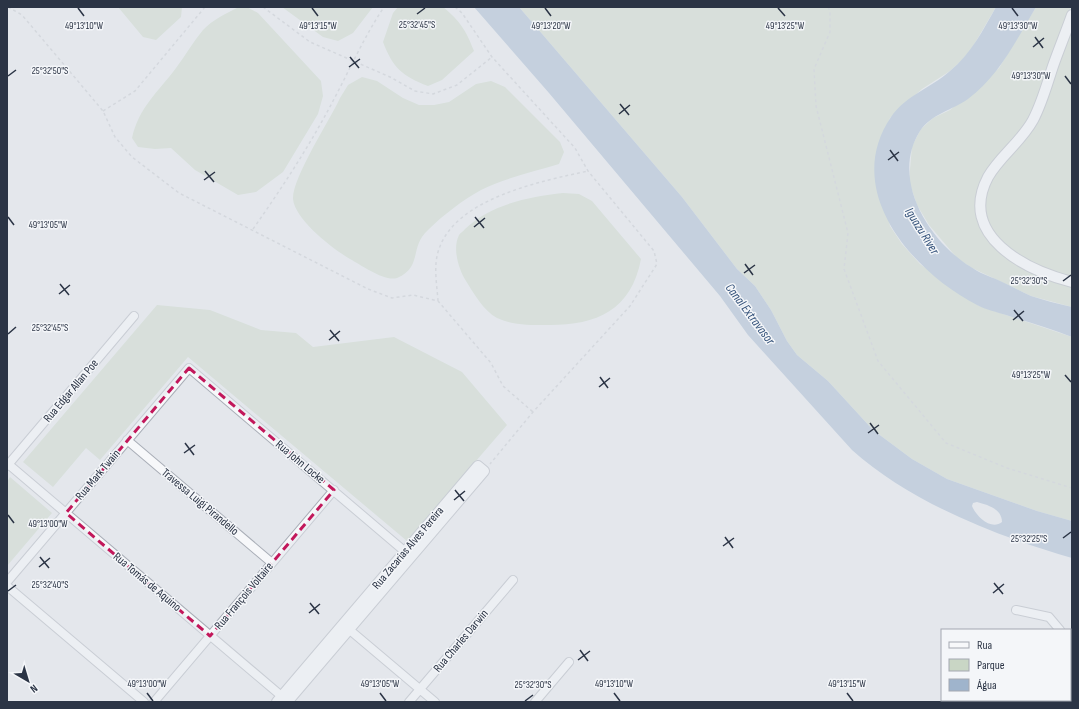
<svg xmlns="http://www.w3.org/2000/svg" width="1079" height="709" viewBox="0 0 1079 709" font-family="'Sofia Sans Condensed',sans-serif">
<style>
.green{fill:#c9d6c5}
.water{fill:#9fb4cc;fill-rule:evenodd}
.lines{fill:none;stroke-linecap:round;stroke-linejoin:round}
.minor-casing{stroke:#a9aeb7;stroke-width:10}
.tertiary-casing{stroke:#a9aeb7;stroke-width:12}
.path{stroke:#c2c5cb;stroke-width:1.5;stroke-dasharray:3 3;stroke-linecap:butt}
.minor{stroke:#f7f8fa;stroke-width:8}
.tertiary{stroke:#f7f8fa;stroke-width:10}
.marked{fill:none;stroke:#c2185b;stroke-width:3;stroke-dasharray:8 5;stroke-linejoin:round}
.ticks{fill:none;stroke:#2b3445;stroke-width:1.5}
.labels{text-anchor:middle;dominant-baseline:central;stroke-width:3;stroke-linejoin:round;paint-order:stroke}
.street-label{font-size:12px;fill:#2b3445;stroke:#f4f6f9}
.water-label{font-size:13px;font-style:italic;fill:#34527a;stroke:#f4f6f9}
.ticks-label{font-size:10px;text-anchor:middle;fill:#2b3445;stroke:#f4f6f9;stroke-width:3;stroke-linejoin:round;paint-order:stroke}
</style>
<rect width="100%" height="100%" fill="#e4e7ec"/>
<!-- green -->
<path class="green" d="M118,7H182L181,17L156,40L143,37Z
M239,7H247L258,13L321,81L323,96L318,114L283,172L256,192L238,195L195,170L171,148L155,149L138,147L132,138C139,107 158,92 176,68C185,56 193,42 203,30C212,20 227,13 239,7Z
M282,7H373L353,33L338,41L323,37Z
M398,7H443C460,21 466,30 474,51L442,80L428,86C402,76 393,68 383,42L393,13Z
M519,7H996L972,48L963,59L950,71L922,89L890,118L876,154L890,226L902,244L920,264L979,306L1072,337V521L1037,511L947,479L912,459L873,430L828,381L797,355L787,341L771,310L755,286L737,269L682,197Z
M1036,7H1072V307L1031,296L972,268L957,258L929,225L917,205L909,181L912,146L921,129L933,118L950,110L999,68Z
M362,77L377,81L403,98L419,105H434L449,102L476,84L491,81L505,87L560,142L564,152L559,164C533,172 505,178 481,190C463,200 443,215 428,230C409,247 423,267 397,278C385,282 361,265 350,259C333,249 295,220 293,199C292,178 330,120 340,98L348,85Z
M563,193L579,194L592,201L641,259C631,312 594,326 545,325C529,325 512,325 497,318C484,311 474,294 466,281C459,270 452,249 459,235C460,233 464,231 465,229C491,204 529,197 563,193Z
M157,305L210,310L261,330L296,333L313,347L394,337L462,372L507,425L407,541L188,357L100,460L86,448L53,487L23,462Z
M10,477L52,513L7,566V482Z"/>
<!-- water -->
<path class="water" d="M474,7H519L682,197L737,269L755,286L771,310L787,341L797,355L828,381L873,430L912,459L947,479L1037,511L1072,521V558C997,536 911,503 852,450L748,335L720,296L549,93ZM977,502C988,505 1002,509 1002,522C991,531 976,516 972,506L973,503Z
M996,7H1036C1017,39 999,76 968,99C953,110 931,114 920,131C890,178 928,241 971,267C979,273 989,276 998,280C1009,285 1020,291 1031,296C1044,300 1058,304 1072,307V337C1050,328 1028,322 1006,315C997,312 986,310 977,305C913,272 841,191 891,117C906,95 931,88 950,71C971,54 983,30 996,7Z"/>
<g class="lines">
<defs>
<path id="minor" d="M127,440L272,563
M7,463L285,699
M7,466L134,316
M7,582L189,368L409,555
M7,586L144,702
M1016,610L1049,617L1060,630
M345,626L435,702
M1070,643L1072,645
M981,700L982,702
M154,702L334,490
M409,702L513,580
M535,702L569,662"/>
<path id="tertiary" d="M1072,15C1066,32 1059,49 1053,66C1047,84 1042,103 1033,120C1021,142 1000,156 988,177C957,236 1026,270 1072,282
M277,702L478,466L484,471L287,702"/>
</defs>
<!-- minor casing -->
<use href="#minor" class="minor-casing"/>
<!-- tertiary casing -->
<use href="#tertiary" class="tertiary-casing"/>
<!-- path -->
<path class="path" d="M8,7L22,15L66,67L103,111L115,137L132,157L179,193L368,289L392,298L413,295L438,301L491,363L503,386L533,412
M263,7L310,42L390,77L415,91L433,94L457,85L492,57
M455,7L462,13L492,57L575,148L588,171L654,251L657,264L630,306L533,412L490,464
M828,7L830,11V32L814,69L816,106L848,233L844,269L878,361L946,443L1007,468L1072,488
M103,111L135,91L205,7
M253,229C282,188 310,145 333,101C350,69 364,37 384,7
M438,301C437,285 433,265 439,249C456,198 542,181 588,171"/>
<!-- minor -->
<use href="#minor" class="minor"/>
<!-- tertiary -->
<use href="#tertiary" class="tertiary"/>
</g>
<!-- marked area -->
<path d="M0 0H1079V709H0ZM189,368L334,490L210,636L66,513Z" fill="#e4e7ec" fill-opacity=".55" fill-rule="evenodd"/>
<path class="marked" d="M189,368L334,490L210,636L66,513Z"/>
<!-- ticks -->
<path class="ticks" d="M78,8L84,16M312,8L318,16M545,8L551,16M778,8L785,16M1012,8L1018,16M417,14L425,8M1035,37L1043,48M1033,47L1044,38M350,57L359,68M349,67L360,59M8,76L16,70M1065,76L1071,84M620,104L629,115M619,114L630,105M890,150L898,161M888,160L899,152M205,171L214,182M204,180L215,172M8,217L14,225M475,217L484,228M474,227L485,218M745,264L753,275M744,273L755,265M1063,281L1071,275M60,284L69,295M59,294L70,285M1014,310L1023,321M1013,320L1024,311M330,330L339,341M8,334L16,327M329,340L340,331M1065,375L1071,382M600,377L608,388M599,387L610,378M870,423L878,434M868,433L879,425M185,443L194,455M184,453L195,445M455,490L464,501M454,500L465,491M8,515L14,523M725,537L733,548M1063,538L1071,532M723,546L734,538M40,557L49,568M39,567L50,558M994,583L1003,594M8,591L16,585M993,593L1004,584M310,603L319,614M309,613L320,604M580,650L588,661M578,660L590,651M147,693L153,701M380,693L386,701M614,693L620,701M847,693L853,701M525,701L533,695"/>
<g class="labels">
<!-- street labels -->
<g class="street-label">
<text transform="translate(71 391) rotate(-50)">Rua Edgar Allan Poe</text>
<text transform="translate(300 462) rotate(40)">Rua John Locke</text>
<text transform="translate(98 475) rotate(-50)">Rua Mark Twain</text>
<text transform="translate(200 502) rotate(40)">Travessa Luigi Pirandello</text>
<text transform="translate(408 548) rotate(-50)">Rua Zacarias Alves Pereira</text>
<text transform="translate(147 582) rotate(40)">Rua Tomás de Aquino</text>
<text transform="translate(244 596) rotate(-50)">Rua François Voltaire</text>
<text transform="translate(461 641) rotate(-50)">Rua Charles Darwin</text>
</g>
<!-- water labels -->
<g class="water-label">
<text transform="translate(922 231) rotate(58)">Iguazu River</text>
<text transform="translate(750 314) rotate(53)">Canal Extravasor</text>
</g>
</g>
<g class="ticks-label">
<text x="417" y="28">25°32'45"S</text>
<text x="84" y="29">49°13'10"W</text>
<text x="318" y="29">49°13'15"W</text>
<text x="551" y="29">49°13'20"W</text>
<text x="785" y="29">49°13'25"W</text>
<text x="1018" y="29">49°13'30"W</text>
<text x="50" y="74">25°32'50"S</text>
<text x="1031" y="79">49°13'30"W</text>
<text x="48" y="228">49°13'05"W</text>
<text x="1029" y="284">25°32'30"S</text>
<text x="50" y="331">25°32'45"S</text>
<text x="1031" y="378">49°13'25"W</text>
<text x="48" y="527">49°13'00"W</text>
<text x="1029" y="542">25°32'25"S</text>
<text x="50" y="588">25°32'40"S</text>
<text x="147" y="687">49°13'00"W</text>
<text x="380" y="687">49°13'05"W</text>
<text x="614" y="687">49°13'10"W</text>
<text x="847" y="687">49°13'15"W</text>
<text x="533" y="688">25°32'30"S</text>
</g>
<!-- border -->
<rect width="1079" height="709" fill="none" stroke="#2b3445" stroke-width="16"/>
<!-- legend -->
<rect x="941" y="629" width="130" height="72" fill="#f4f6f9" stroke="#a4a8b1"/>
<rect x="949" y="642" width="20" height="6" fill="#f7f8fa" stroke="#a4a8b1"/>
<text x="977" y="649" font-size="12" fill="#2b3445">Rua</text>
<rect x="949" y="659" width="20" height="12" fill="#c9d6c5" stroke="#a4a8b1"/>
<text x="977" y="669" font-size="12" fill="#2b3445">Parque</text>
<rect x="949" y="679" width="20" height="12" fill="#9fb4cc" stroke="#a4a8b1"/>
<text x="977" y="689" font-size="12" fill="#2b3445">Água</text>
<!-- north arrow -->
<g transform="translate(28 681) rotate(142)" stroke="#f4f6f9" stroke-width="3" paint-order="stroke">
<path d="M0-3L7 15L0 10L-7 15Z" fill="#2b3445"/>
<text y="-6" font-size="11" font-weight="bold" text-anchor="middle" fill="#2b3445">N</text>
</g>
</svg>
